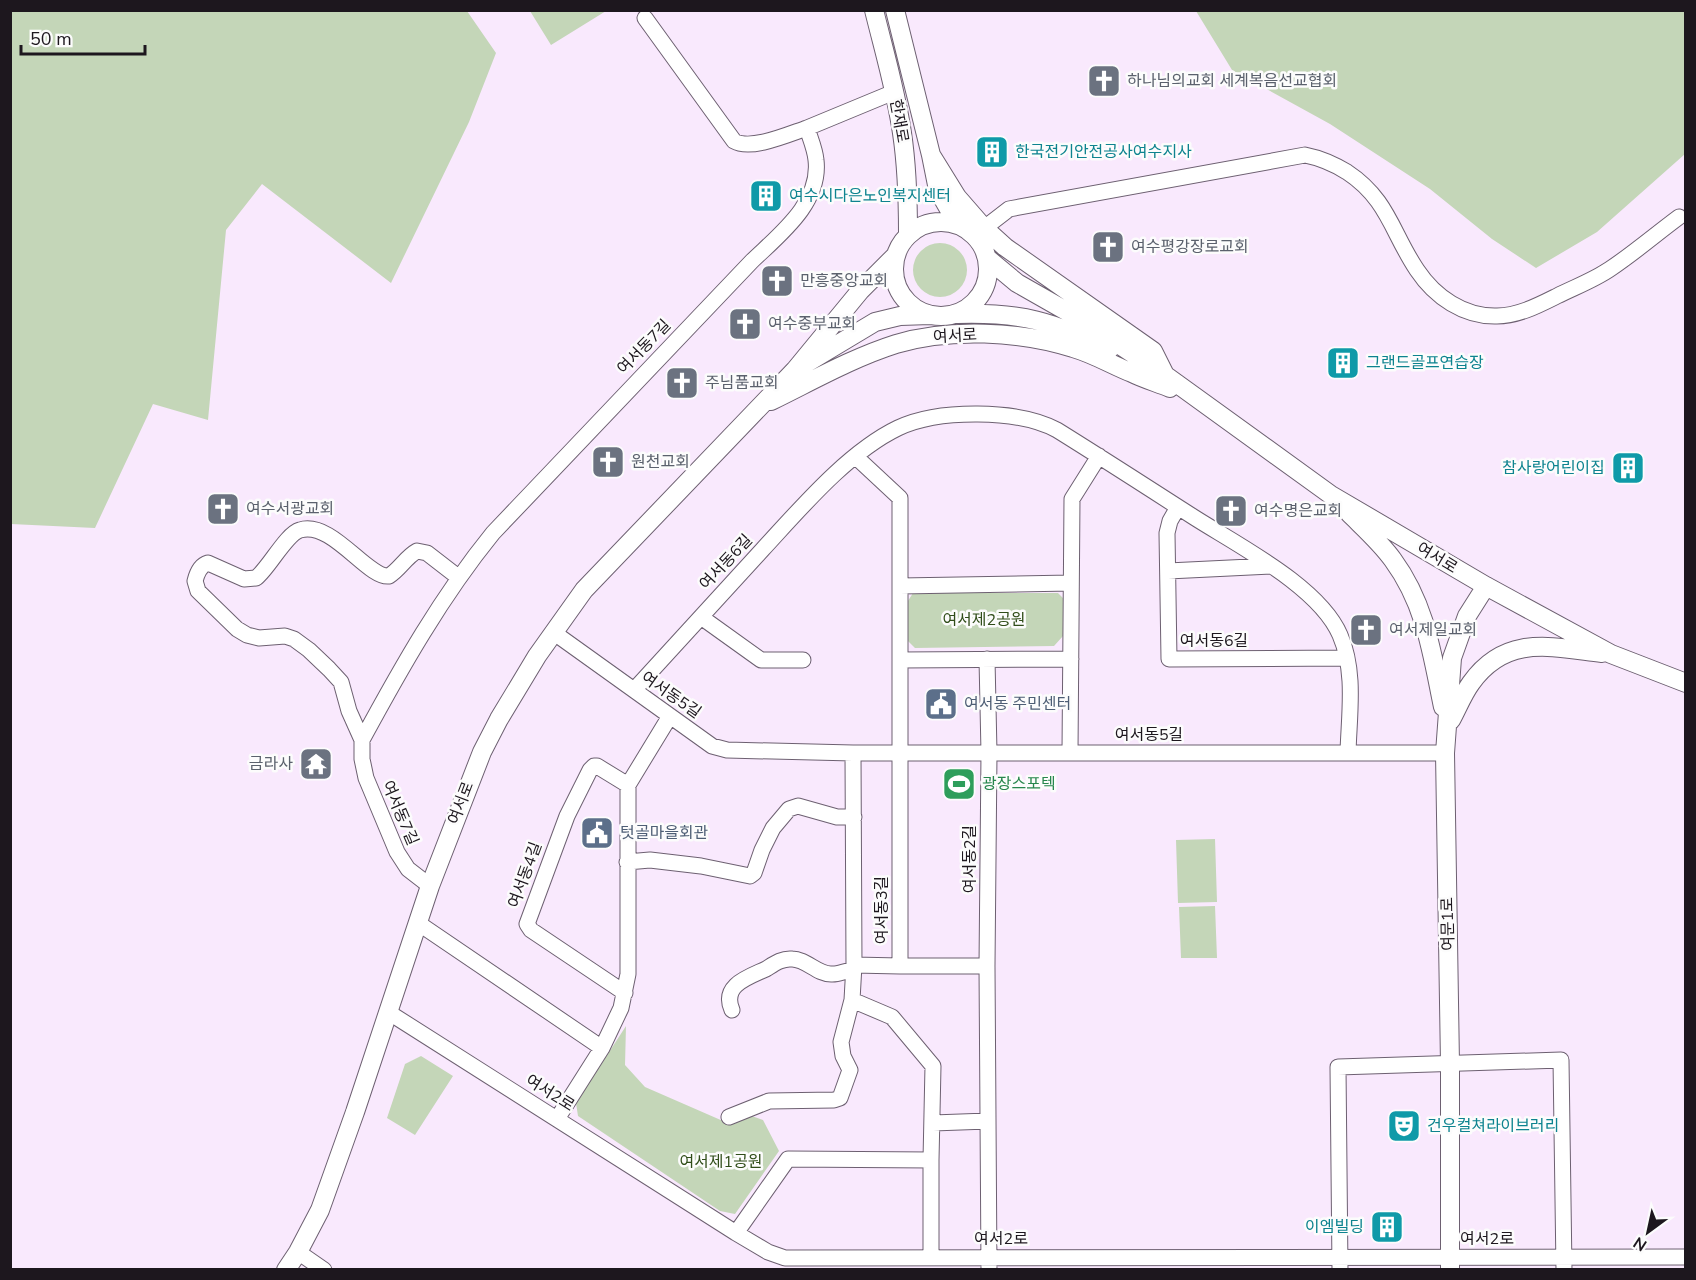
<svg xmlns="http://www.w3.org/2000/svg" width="1696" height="1280" viewBox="0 0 1696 1280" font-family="'Nunito Sans','Noto Sans KR',sans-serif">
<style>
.green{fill:#c4d6b8}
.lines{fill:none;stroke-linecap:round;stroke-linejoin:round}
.minor-casing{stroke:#6d6071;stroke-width:17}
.tertiary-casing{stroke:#6d6071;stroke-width:20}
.minor{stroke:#fff;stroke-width:15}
.tertiary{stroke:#fff;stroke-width:18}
.labels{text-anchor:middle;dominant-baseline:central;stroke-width:5;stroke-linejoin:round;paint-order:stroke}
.worship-label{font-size:16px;fill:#5b616d;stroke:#fcfcfc;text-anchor:start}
.street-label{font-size:16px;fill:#1d171e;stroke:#fcfcfc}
.culture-label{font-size:16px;fill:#0d838f;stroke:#fcfcfc;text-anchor:start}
.park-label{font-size:16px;fill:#304d19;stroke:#fcfcfc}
.service-label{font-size:16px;fill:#4e5e75;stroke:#fcfcfc;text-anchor:start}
.leisure-label{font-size:16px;fill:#27864d;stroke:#fcfcfc;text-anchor:start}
</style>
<rect width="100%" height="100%" fill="#f9e9fd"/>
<!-- green -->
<path class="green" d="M10,11H467L496,53L469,122L391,283L262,184L226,230L208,420L153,404L95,528L11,524Z
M530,11H606L551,45Z
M1196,11H1685V154L1597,232L1536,268L1492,239L1430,189L1330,124L1232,70Z
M913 270a27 27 0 1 1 54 0a27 27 0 1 1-54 0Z
M913,593H1058L1065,600L1063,636L1054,646L915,648L904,637L906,604Z
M1215,839L1217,902L1178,903L1176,840Z
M1215,906L1217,958H1181L1179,907Z
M626,1026L625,1065L645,1087L723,1121L749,1115L763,1120L779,1151L735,1214L720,1211L578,1116L576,1103Z
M421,1056L453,1076L415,1135L387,1118L405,1064Z"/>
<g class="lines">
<defs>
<path id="minor" d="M645,18L734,141C751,151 789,134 807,128
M974,236L1009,209L1305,155C1320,158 1334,164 1347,172C1388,199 1392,233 1417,270C1435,297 1464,317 1497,316C1518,316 1539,305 1557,296C1575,287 1594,280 1610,269C1634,253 1656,234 1679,217
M1178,507L1170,521L1167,533L1169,659L1347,658
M1168,571L1271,566
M900,586L1071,583
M701,617L761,660H803
M553,632L712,746L727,750L853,753H1445
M987,659L989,753L987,966L989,1270
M900,660L1071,659
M634,690C677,643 720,596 763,549C800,509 848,452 898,428C938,409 1018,409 1057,430C1102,458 1147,487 1192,516C1237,545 1319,586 1340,635C1356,672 1349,714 1348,753
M362,740L349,711L341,682L329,669L309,650L294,639L285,636L259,638L247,635L237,629L198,591L195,581C197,573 201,565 208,563L244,579L256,578C269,568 286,534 300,530C332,520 368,579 389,576C400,569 406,557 417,551L427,553L458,577
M853,753L854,965
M1070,753L1072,499L1099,456
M627,862L650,860L701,866L750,876L754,873L762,850L773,828L789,809L798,806L837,817H854
M430,886L408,869L397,852L366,778L362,759V740C401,668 441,597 493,533L752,261C780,234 821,203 816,160C815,149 810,138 807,128L894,92
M418,923L602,1048
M900,966H987
M625,993L531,930L527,924L567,816L590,770L594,766H597L628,785
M732,1010C721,985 749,977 766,969C774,964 782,958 792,959C806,959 817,974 831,974C838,975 846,970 854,970
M388,1012L736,1233L768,1252L785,1258L1686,1257
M729,1117L769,1101L834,1100L840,1098L850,1070L843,1056L841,1042L852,1000
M557,1119L602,1048L621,1008L628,974V785L670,716
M933,1123L988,1121
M736,1233L788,1159L931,1160L933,1066L892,1017L852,1000L854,965L900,966V498L856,457
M298,1252L324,1270
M931,1257V1160
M1340,1270L1338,1067L1561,1060L1564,1270"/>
<path id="tertiary" d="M874,10C884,51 896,91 902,133C907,166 908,200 908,234
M895,10L931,155L938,190L958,225
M931,155L957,197L984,228L1005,247L1153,351L1164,373
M894 269a47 47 0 1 1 94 0a47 47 0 1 1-94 0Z
M895,256L860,291L795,370L875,322L900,316L930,315
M987,258L1017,283L1082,320L1165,375L1331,495L1486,586L1611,654L1686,683
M957,314C1020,312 1054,321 1109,350
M771,401C812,381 852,358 896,344C949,328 1020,331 1073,348C1094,354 1112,365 1132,373C1144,379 1158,383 1170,388
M1349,513C1364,528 1381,543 1393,560C1426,605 1432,654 1443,707
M1451,720C1458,707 1463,694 1471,683C1506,634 1551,647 1602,653
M286,1270L298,1252L320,1210L355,1112L430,886L482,752L499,719L537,656L584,590L795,370
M1450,1270V1064L1445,753L1452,658L1467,616L1486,586"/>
</defs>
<!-- minor casing -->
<use href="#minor" class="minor-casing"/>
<!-- tertiary casing -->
<use href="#tertiary" class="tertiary-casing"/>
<!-- minor -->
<use href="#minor" class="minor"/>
<!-- tertiary -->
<use href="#tertiary" class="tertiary"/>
</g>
<!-- icons -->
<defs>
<symbol id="church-square" viewBox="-11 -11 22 22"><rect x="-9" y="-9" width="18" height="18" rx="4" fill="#6b7280" stroke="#fcfcfc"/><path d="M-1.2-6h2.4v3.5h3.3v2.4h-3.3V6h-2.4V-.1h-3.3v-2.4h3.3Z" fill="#fff"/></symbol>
<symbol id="building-square" viewBox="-11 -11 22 22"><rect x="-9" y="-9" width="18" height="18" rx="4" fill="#0f9aa8" stroke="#fcfcfc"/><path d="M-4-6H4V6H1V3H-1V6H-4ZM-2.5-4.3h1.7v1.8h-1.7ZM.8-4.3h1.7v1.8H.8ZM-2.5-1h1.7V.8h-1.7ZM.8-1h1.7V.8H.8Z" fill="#fff"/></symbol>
<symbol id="civic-square" viewBox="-11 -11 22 22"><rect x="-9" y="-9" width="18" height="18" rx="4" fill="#5c6f8a" stroke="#fcfcfc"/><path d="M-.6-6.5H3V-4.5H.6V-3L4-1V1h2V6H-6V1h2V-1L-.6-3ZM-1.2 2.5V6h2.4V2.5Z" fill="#fff"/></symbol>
<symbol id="temple-square" viewBox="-11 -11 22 22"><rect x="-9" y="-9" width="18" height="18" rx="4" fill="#6b7280" stroke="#fcfcfc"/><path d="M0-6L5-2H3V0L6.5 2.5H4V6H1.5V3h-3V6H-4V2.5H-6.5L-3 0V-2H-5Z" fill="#fff"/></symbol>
<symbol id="stadium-square" viewBox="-11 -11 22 22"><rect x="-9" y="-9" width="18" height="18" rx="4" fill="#2e9e5b" stroke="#fcfcfc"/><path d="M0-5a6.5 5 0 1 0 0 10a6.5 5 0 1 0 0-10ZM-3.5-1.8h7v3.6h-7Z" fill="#fff"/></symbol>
<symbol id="theatre-square" viewBox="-11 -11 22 22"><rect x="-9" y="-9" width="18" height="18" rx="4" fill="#0f9aa8" stroke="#fcfcfc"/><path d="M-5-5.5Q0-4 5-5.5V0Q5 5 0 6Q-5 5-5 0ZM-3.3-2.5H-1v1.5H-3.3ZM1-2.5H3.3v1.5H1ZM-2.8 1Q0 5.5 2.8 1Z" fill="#fff"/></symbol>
</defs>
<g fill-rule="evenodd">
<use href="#church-square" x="1085" y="62" width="38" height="38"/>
<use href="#building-square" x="973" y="133" width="38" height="38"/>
<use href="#building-square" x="747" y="177" width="38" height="38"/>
<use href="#church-square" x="1089" y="228" width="38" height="38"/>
<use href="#church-square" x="758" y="262" width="38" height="38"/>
<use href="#church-square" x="726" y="305" width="38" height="38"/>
<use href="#building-square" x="1324" y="344" width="38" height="38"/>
<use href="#church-square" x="663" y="364" width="38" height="38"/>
<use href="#church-square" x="589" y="443" width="38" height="38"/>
<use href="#building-square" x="1609" y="449" width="38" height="38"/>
<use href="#church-square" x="204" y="490" width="38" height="38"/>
<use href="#church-square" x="1212" y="492" width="38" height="38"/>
<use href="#church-square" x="1347" y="611" width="38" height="38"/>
<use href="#civic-square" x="922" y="685" width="38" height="38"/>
<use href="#temple-square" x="297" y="745" width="38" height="38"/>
<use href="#stadium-square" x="940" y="765" width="38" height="38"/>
<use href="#civic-square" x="578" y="814" width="38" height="38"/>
<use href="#theatre-square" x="1385" y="1107" width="38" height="38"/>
<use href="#building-square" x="1368" y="1208" width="38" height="38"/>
</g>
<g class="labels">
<!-- worship labels -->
<g class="worship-label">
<text x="1127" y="81">하나님의교회 세계복음선교협회</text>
<text x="1131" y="247">여수평강장로교회</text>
<text x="800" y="281">만흥중앙교회</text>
<text x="768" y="324">여수중부교회</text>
<text x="705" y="383">주님품교회</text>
<text x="631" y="462">원천교회</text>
<text x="246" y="509">여수서광교회</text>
<text x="1254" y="511">여수명은교회</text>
<text x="1389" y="630">여서제일교회</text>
<text x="293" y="764" text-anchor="end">금라사</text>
</g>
<!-- street labels -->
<g class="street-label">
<text transform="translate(899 121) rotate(80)">한재로</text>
<text transform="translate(955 336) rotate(-3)">여서로</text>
<text transform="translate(644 347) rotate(-46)">여서동7길</text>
<text transform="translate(1437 558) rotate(31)">여서로</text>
<text transform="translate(726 562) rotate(-47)">여서동6길</text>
<text x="1214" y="641">여서동6길</text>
<text transform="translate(671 695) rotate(35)">여서동5길</text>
<text x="1149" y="735">여서동5길</text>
<text transform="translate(461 803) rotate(-69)">여서로</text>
<text transform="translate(400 813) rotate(67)">여서동7길</text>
<text transform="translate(970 859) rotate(-90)">여서동2길</text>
<text transform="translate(525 875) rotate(-70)">여서동4길</text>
<text transform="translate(882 910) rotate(-90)">여서동3길</text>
<text transform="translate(1448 924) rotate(-91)">여문1로</text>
<text transform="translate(550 1093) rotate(32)">여서2로</text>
<text x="1001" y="1239">여서2로</text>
<text x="1487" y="1239">여서2로</text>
</g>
<!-- culture labels -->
<g class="culture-label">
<text x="1015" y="152">한국전기안전공사여수지사</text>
<text x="789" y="196">여수시다은노인복지센터</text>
<text x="1366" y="363">그랜드골프연습장</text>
<text x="1605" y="468" text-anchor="end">참사랑어린이집</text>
<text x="1427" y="1126">건우컬쳐라이브러리</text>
<text x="1364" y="1227" text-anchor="end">이엠빌딩</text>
</g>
<!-- park labels -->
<g class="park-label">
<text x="984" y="620">여서제2공원</text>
<text x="721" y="1162">여서제1공원</text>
</g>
<!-- service labels -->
<g class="service-label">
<text x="964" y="704">여서동 주민센터</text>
<text x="620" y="833">텃골마을회관</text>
</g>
<!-- leisure labels -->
<g class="leisure-label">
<text x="982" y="784">광장스포텍</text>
</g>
</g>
<!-- border -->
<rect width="1696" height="1280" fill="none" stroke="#1d171e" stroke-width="24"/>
<!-- north arrow -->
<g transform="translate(1648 1232) rotate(213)" stroke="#fcfcfc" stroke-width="4.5" paint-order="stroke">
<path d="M0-4.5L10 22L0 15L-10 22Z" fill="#1d171e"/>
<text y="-9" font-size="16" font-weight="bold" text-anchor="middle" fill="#1d171e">N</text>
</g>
<!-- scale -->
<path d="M21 45v9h124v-9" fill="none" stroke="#1d171e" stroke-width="3"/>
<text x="30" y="45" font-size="18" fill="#1d171e" stroke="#fcfcfc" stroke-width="4.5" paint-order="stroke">50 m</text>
</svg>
